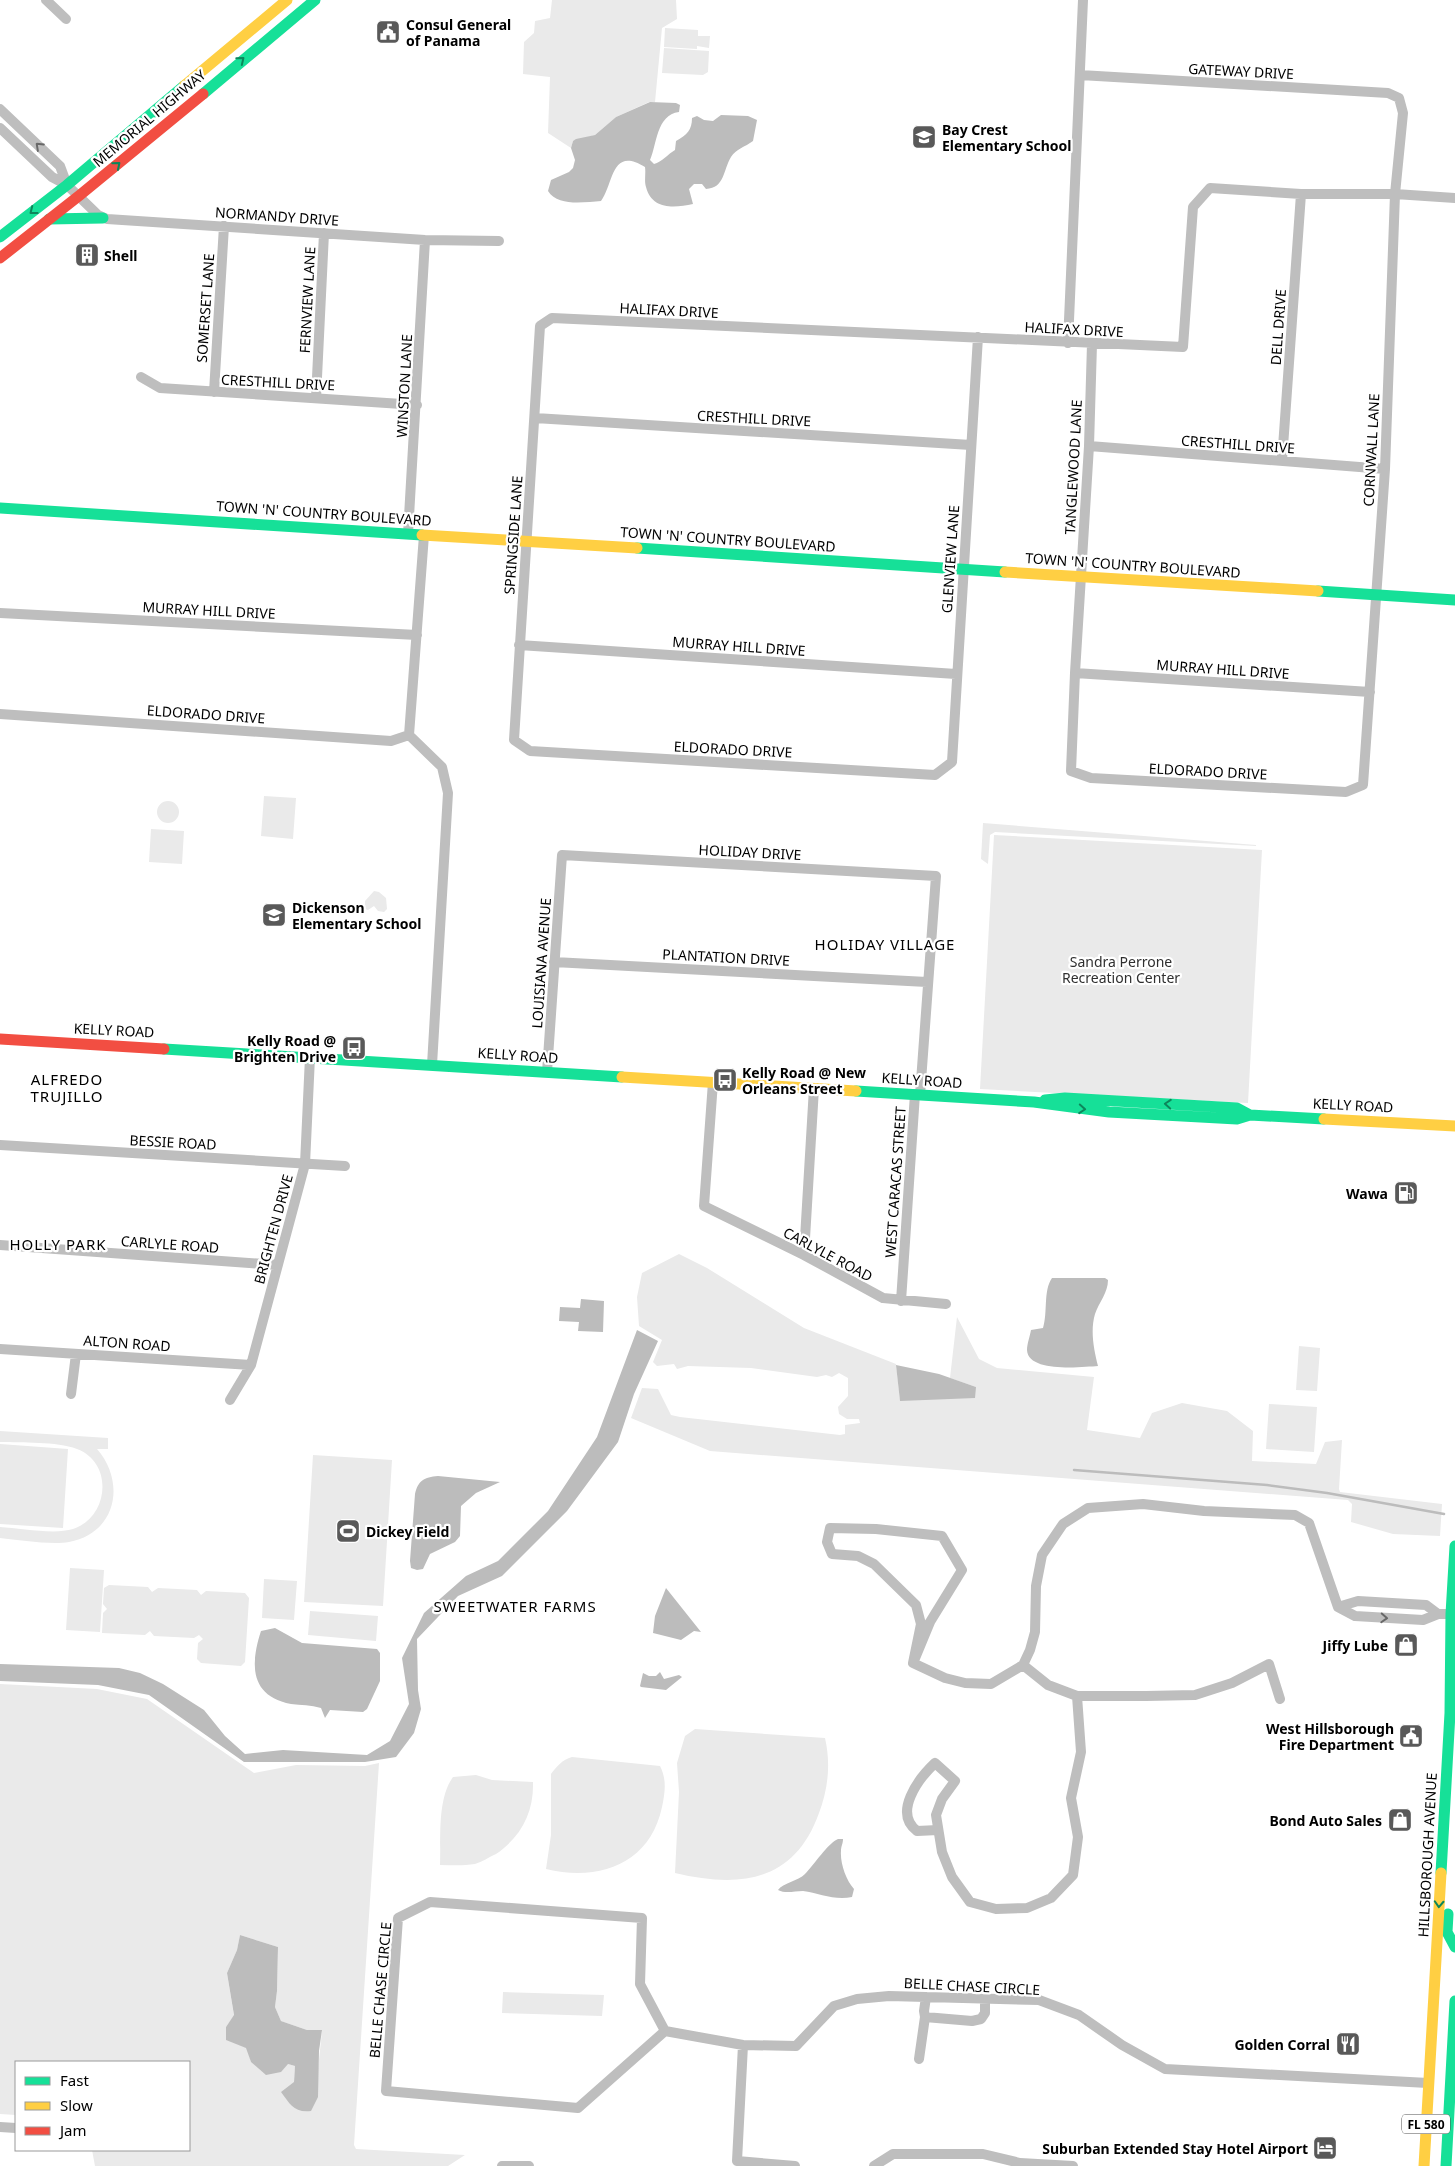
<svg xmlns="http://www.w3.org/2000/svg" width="1455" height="2166" viewBox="0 0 1455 2166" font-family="'Noto Sans',sans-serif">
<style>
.green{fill:#eaeaea;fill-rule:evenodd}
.water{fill:#bcbcbc}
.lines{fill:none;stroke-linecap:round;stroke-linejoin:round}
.stream{stroke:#bcbcbc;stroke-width:2.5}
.street{stroke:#bebebe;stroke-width:10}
.fast{stroke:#16e098;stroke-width:11}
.slow{stroke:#ffcf43;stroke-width:11}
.jam{stroke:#f24e42;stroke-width:11}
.oneway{stroke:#0d865b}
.oneway2{stroke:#686868}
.labels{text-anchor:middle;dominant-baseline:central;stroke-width:4.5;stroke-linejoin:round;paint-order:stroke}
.shield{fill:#fff;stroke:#4c4c4c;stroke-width:1}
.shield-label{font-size:12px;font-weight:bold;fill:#000}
.poi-label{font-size:14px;font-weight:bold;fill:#000;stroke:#fff;text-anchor:end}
.street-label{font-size:14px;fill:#000;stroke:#fff}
.park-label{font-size:14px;fill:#2f2f2f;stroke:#fff}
.neighbourhood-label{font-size:15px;letter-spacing:1px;fill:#000;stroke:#fff}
</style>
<rect width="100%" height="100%" fill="#fff"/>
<!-- green -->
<path class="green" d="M552,0H676L677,19L662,28L655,102H649L616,117L595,135L573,141L571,148L548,133L550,77L523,74L524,42L534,33L535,21L550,18Z
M665,28L698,30V36H710L709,48L697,46V49L664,47Z
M664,48L709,51L708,72L703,75L662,73Z
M264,796L296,798L293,839L261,836Z
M157 812a11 11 0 1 1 22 0a11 11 0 1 1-22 0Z
M983,823L1256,845V846L995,832L990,835L988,864L981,859Z
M151,829L184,831L182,864L149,862Z
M994,835L1262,850L1248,1103L980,1089Z
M374,891L379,892L386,898L387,909L384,912L378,911L374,906L368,910L365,909V901Z
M679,1254L707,1268L804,1328L896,1364L900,1400L976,1387L950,1378L957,1317L979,1359L997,1368L1094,1377L1087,1430L1140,1438L1152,1413L1182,1403L1227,1411L1253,1431L1252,1461L1316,1464L1325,1442L1342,1440L1339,1489L1340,1492L1442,1504L1440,1536L1393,1534L1351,1522L1352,1504L1348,1500L710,1451L631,1418L642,1388L658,1389L671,1415L680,1417L840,1435L845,1434V1425L860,1423L859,1419H847L839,1414L838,1407L848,1396V1378L839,1373L832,1377L826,1375L817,1377L751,1368L688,1366L677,1369L674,1364L657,1366L653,1362L662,1340L639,1326L637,1297L642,1273Z
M1299,1346L1320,1348L1317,1391L1296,1390Z
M1269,1404L1317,1407L1314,1452L1266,1449Z
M0,1431L108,1438V1449H97C126,1482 117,1533 69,1542C51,1545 19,1540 0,1538V1527C20,1528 54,1535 73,1529C109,1517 114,1463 77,1449C56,1441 22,1443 0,1442Z
M0,1444L68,1449L63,1528L0,1524Z
M313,1455L392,1460L383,1606L304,1602Z
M70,1568L104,1570L100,1632L66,1630Z
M264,1579L297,1581L294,1620L262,1618Z
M109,1585L148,1587L152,1592L158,1588L197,1590L201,1595L206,1591L245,1593L249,1598L245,1662L241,1666L201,1663L197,1659L198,1643L203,1639L199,1635L194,1638L154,1636L150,1631L145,1635L102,1633L103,1613L107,1609L103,1604L104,1588Z
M310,1611L378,1616L376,1641L308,1635Z
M0,1684L97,1689L147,1699L254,1773L296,1765L365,1766L379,1763L354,2145L356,2149L465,2155L448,2166H95L92,2150H189V2062H16V2115L0,2114ZM240,1935L278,1947L277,1991L275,2007L281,2021L307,2030L322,2031L318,2069L294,2082L295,2066L288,2064L251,2062L247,2048L238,2044L226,2027L234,2016L227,1973L237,1950Z
M695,1729L825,1738C831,1764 828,1789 819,1813C794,1883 739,1888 675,1873L679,1792L677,1763L685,1736Z
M572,1757L660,1766C667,1780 665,1792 662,1807C650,1864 599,1882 546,1869L551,1835V1774C557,1766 562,1760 572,1757Z
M476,1775L492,1780L533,1782C534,1812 521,1837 496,1854C489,1857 482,1862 475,1864C463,1866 451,1865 440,1865C441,1839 437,1799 453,1777Z
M503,1992L604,1995L602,2016L502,2013Z"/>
<!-- water -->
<path class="water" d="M650,102L676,103L680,105L679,112C656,115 657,145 650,160L654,164C662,162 668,154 675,150L676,141C687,135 692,130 692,118L697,116L704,120L713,121L721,115L748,116L757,120L753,141C745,147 736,149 731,157C723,170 725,188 706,189L702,184H694L689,189L693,204C674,208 652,210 646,187C644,181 646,174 645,167C611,146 614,183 601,201C585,202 558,207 548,191L551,180L569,172L573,168L575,160L571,148L573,141L576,139L595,135L616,117Z
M1052,1278H1105L1108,1280C1108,1293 1099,1302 1095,1314C1090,1331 1094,1350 1098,1366C1082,1367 1028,1373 1027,1350C1027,1344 1030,1336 1031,1330L1043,1328C1048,1312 1043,1291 1052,1278Z
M581,1299L604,1301L603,1332L578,1331L579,1322L559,1321L560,1307L580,1308Z
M637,1330L658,1341L634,1394L618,1442L567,1511L502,1576L458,1596L417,1639L418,1690L421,1709L414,1733L396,1757L365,1762H244L149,1695L98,1685L0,1681V1664L119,1668L140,1673L163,1684L204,1710L225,1736L245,1754L283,1750L367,1755L390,1741L409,1704L402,1658L424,1613L466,1576L498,1561L548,1511L597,1437Z
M896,1365L939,1374L976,1387L975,1398L900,1401Z
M438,1476L500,1482L476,1493L461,1506L460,1536L455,1542L430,1554L423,1569L417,1570L411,1568L410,1561L415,1494C418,1481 424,1477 438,1476Z
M666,1588L701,1632L694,1631L681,1640L653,1633L655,1616Z
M275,1628L302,1643L377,1649L380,1653V1681L367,1709L363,1712L330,1710L325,1718L321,1708C311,1705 301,1705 291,1704C250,1696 250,1665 261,1631Z
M660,1672L664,1679L679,1675L682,1677L666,1690L641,1687L640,1686L643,1673L649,1676H656Z
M838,1839H843C843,1844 841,1846 841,1851C840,1863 846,1880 854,1889L852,1897C835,1901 819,1893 803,1891C794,1891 786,1894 778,1890C783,1883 798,1881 805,1874C814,1865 828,1843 838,1839Z
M240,1935L278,1947L277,1991L275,2007L281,2021L307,2030H322L319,2051L318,2097L311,2111C294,2113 290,2104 281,2092L294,2082L295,2066L288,2064L281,2072L266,2075L251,2062L246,2048L226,2040V2027L234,2015L227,1973L237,1950Z"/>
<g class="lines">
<!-- stream -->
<path class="stream" d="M1074,1470L1267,1485L1327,1493L1444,1514"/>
<!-- street -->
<path class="street" d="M46,0L66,19
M1080,75L1388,93L1399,98L1403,113L1395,194L1385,469L1363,785L1346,792L1091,778L1071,771L1075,673L1089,446L1092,344
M0,109L60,166L67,185
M0,128L52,177L67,185L98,215L107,219L425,240L499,241
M978,337L952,762L935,775L530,751L514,740L540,326L552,318L1183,347L1193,207L1210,188L1301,194H1395L1455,198
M1068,343L1083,0
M141,377L160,388L417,405
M214,392L224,226
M316,398L324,233
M535,418L971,445
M1089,446L1385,469
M1282,461L1301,194
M408,534L425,240
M0,613L417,635
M519,645L956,674
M1075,673L1370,692
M0,714L391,741L409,735
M409,735L442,767L448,793L432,1065
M409,735L424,535
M554,962L927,982
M547,1072L562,855L936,876L920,1095
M713,1082L704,1206L804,1255L883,1298L946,1304
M0,1145L345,1166
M0,1245L278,1265
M804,1255L814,1088
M901,1301L915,1094
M0,1349L251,1365
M71,1394L76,1354
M230,1400L251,1365L305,1164L310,1057
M830,1528L876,1529L942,1536L962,1570L930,1622L913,1663L921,1624L916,1605L874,1564L858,1556L832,1554L827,1542Z
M1338,1607L1358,1601L1426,1605L1438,1614
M913,1663L945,1678L965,1683L991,1684L1023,1665L1030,1650L1035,1632L1036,1586L1042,1555L1063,1524L1088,1508L1143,1504L1204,1511L1295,1515L1309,1523L1338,1607L1355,1616L1423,1620L1438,1614H1451
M1023,1665L1048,1685L1077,1696H1146L1195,1695L1232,1683L1269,1664L1280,1699
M938,1830L917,1831C893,1813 918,1779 935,1763L955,1781L942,1799L936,1815L942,1852L952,1877L970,1902L996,1909L1027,1908L1051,1898L1073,1875L1078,1837L1071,1798L1081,1752L1077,1696
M430,1902L642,1918L640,1984L665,2031L578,2108L386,2091L398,1918Z
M926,1997L924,2011L925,2017L972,2021L981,2019L985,2013V1998
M665,2031L743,2045L796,2046L834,2006L857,1999L889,1996L1039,2000L1079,2015L1122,2045L1165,2069L1428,2083
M743,2045L737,2161L795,2166
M919,2059L925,2017
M0,2127L16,2128
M502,2166H529
M874,2166L893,2154H983L1020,2163L1073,2166"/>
<!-- fast -->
<path class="fast" d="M203,94L315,0
M49,219L103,218
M0,237L67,185L184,86
M0,508L422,535
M637,548L1005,572
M1318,591L1455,600
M164,1049L622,1077
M856,1091L1034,1102L1109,1112L1237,1119L1250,1115L1324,1119
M1045,1100L1065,1098L1237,1108L1250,1115
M1441,1873L1450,1713L1451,1614L1455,1546
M1448,1914L1447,1932L1455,1947
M1446,2166L1455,2001"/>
<!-- slow -->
<path class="slow" d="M184,86L287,0
M422,535L637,548
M1005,572L1318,591
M622,1077L856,1091
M1324,1119L1455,1126
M1424,2166L1441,1873"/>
<!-- jam -->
<path class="jam" d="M0,258L80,195L203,94
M0,1039L164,1049"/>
</g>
<!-- one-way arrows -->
<defs><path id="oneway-chevron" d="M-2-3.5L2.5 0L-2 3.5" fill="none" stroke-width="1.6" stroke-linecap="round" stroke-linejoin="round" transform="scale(1.25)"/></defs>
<g class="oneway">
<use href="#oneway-chevron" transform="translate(241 60) rotate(-39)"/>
<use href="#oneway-chevron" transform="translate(117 165) rotate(-40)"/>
<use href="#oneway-chevron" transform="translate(33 211) rotate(142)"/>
<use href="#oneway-chevron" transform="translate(1168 1104) rotate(-176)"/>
<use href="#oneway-chevron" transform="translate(1082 1109) rotate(4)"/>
<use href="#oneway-chevron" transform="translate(1439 1904) rotate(93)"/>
</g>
<g class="oneway2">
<use href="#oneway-chevron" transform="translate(39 146) rotate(-137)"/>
<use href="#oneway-chevron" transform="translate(1384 1618) rotate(3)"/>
</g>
<!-- icons -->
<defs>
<symbol id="civic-square" viewBox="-11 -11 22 22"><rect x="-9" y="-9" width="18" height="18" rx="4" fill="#595959" stroke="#fff"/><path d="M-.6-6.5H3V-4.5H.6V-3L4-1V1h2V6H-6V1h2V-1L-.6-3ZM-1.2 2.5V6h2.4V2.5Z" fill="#fff"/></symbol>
<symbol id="school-square" viewBox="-11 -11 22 22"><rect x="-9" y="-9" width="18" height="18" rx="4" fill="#595959" stroke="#fff"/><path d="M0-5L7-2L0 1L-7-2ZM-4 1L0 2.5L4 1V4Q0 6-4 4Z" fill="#fff"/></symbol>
<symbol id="building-square" viewBox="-11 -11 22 22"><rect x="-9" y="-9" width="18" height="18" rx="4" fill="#595959" stroke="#fff"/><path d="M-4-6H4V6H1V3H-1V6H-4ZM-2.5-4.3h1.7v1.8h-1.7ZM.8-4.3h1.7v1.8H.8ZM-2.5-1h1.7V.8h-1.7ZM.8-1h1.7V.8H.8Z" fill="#fff"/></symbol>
<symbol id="bus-square" viewBox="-11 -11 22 22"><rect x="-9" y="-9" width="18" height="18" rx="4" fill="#595959" stroke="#fff"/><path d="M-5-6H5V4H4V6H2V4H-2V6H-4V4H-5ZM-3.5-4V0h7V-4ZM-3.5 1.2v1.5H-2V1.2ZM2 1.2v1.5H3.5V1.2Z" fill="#fff"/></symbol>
<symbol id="fuel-square" viewBox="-11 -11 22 22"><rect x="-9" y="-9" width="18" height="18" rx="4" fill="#595959" stroke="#fff"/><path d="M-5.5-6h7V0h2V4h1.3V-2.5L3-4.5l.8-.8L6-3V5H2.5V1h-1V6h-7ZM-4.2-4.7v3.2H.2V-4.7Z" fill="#fff"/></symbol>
<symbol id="stadium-square" viewBox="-11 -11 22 22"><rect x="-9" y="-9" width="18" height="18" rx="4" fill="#595959" stroke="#fff"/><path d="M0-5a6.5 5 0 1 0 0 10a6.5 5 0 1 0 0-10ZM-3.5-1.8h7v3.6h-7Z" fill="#fff"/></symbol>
<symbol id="shop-square" viewBox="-11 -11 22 22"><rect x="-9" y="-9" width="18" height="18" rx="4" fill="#595959" stroke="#fff"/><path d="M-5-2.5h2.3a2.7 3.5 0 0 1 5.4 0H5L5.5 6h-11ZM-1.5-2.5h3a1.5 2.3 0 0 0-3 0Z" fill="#fff"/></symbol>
<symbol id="restaurant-square" viewBox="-11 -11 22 22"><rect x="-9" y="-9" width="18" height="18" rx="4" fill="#595959" stroke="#fff"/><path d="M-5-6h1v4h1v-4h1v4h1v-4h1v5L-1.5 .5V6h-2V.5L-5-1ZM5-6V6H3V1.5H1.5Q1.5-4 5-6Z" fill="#fff"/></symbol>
<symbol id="hotel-square" viewBox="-11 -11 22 22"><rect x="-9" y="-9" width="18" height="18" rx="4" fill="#595959" stroke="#fff"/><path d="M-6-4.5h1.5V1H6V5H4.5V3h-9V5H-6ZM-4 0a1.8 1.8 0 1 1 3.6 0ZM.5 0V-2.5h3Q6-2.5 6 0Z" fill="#fff"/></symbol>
</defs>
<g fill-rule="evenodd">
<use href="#civic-square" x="374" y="18" width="28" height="28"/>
<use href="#school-square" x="910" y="123" width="28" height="28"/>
<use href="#building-square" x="73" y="241" width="28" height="28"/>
<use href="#school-square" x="260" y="901" width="28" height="28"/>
<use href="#bus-square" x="340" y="1034" width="28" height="28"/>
<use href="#bus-square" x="711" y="1066" width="28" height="28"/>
<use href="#fuel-square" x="1392" y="1179" width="28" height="28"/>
<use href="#stadium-square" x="334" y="1517" width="28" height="28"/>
<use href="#shop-square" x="1392" y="1631" width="28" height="28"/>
<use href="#civic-square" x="1397" y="1722" width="28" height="28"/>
<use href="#shop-square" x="1386" y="1806" width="28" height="28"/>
<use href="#restaurant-square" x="1334" y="2030" width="28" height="28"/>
<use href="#hotel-square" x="1311" y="2134" width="28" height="28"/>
</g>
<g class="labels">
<!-- shield labels -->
<rect class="shield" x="1402" y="2114.5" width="48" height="19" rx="4"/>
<g class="shield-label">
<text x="1426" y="2124">FL 580</text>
</g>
<!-- poi labels -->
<g class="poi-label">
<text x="406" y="24" text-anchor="start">Consul General<tspan x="406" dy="16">of Panama</tspan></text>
<text x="942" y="129" text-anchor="start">Bay Crest<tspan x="942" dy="16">Elementary School</tspan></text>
<text x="104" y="255" text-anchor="start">Shell</text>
<text x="292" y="907" text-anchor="start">Dickenson<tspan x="292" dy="16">Elementary School</tspan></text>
<text x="336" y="1040">Kelly Road @<tspan x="336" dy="16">Brighten Drive</tspan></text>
<text x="742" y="1072" text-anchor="start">Kelly Road @ New<tspan x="742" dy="16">Orleans Street</tspan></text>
<text x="1388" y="1193">Wawa</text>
<text x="366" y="1531" text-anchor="start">Dickey Field</text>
<text x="1388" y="1645">Jiffy Lube</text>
<text x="1394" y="1728">West Hillsborough<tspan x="1394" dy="16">Fire Department</tspan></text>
<text x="1382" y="1820">Bond Auto Sales</text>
<text x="1330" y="2044">Golden Corral</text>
<text x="1308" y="2148">Suburban Extended Stay Hotel Airport</text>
</g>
<!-- street labels -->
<g class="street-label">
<text transform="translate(1241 71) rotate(3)">GATEWAY DRIVE</text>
<text transform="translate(149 118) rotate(-40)">MEMORIAL HIGHWAY</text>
<text transform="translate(277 216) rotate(4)">NORMANDY DRIVE</text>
<text transform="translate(307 300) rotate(-87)">FERNVIEW LANE</text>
<text transform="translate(205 308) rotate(-86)">SOMERSET LANE</text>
<text transform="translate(669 310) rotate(3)">HALIFAX DRIVE</text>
<text transform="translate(1278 327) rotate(-86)">DELL DRIVE</text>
<text transform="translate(1074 329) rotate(3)">HALIFAX DRIVE</text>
<text transform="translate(278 382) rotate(3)">CRESTHILL DRIVE</text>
<text transform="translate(404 386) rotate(-87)">WINSTON LANE</text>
<text transform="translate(754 418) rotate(3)">CRESTHILL DRIVE</text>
<text transform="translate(1238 444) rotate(4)">CRESTHILL DRIVE</text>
<text transform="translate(1371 450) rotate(-87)">CORNWALL LANE</text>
<text transform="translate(1073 467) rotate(-87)">TANGLEWOOD LANE</text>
<text transform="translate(324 513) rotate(4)">TOWN 'N' COUNTRY BOULEVARD</text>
<text transform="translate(513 535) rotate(-86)">SPRINGSIDE LANE</text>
<text transform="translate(728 539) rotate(4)">TOWN 'N' COUNTRY BOULEVARD</text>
<text transform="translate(950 559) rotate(-86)">GLENVIEW LANE</text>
<text transform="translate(1133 565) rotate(4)">TOWN 'N' COUNTRY BOULEVARD</text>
<text transform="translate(209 610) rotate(3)">MURRAY HILL DRIVE</text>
<text transform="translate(739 646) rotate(4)">MURRAY HILL DRIVE</text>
<text transform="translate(1223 669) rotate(4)">MURRAY HILL DRIVE</text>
<text transform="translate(206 714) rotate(4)">ELDORADO DRIVE</text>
<text transform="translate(733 749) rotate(3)">ELDORADO DRIVE</text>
<text transform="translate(1208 771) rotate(3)">ELDORADO DRIVE</text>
<text transform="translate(750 852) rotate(3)">HOLIDAY DRIVE</text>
<text transform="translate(726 957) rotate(3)">PLANTATION DRIVE</text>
<text transform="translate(541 963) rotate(-86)">LOUISIANA AVENUE</text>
<text transform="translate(114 1030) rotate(3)">KELLY ROAD</text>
<text transform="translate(518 1055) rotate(4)">KELLY ROAD</text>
<text transform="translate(922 1080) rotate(4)">KELLY ROAD</text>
<text transform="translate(1353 1105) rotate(3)">KELLY ROAD</text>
<text transform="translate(173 1142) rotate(3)">BESSIE ROAD</text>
<text transform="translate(895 1182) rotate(-86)">WEST CARACAS STREET</text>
<text transform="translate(273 1229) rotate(-75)">BRIGHTEN DRIVE</text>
<text transform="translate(170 1244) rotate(4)">CARLYLE ROAD</text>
<text transform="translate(828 1254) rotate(28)">CARLYLE ROAD</text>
<text transform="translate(127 1343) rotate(4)">ALTON ROAD</text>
<text transform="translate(1427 1855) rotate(-87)">HILLSBOROUGH AVENUE</text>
<text transform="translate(972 1986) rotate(3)">BELLE CHASE CIRCLE</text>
<text transform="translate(380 1990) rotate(-85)">BELLE CHASE CIRCLE</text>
</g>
<!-- park labels -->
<g class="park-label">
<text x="1121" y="961">Sandra Perrone<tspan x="1121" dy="16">Recreation Center</tspan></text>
</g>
<!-- neighbourhood labels -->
<g class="neighbourhood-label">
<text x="885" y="944">HOLIDAY VILLAGE</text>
<text x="67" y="1079">ALFREDO<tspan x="67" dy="17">TRUJILLO</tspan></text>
<text x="58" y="1244">HOLLY PARK</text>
<text x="515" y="1606">SWEETWATER FARMS</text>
</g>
</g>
<!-- legend -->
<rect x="15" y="2061" width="175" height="90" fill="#ffffff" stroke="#999999"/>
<rect x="25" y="2077" width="25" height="8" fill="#16e098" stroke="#999999"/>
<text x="60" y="2086" font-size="15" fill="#000000">Fast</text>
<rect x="25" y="2102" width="25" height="8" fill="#ffcf43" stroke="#999999"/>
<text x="60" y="2111" font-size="15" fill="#000000">Slow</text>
<rect x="25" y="2127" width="25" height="8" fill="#f24e42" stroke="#999999"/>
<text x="60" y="2136" font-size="15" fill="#000000">Jam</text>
</svg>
